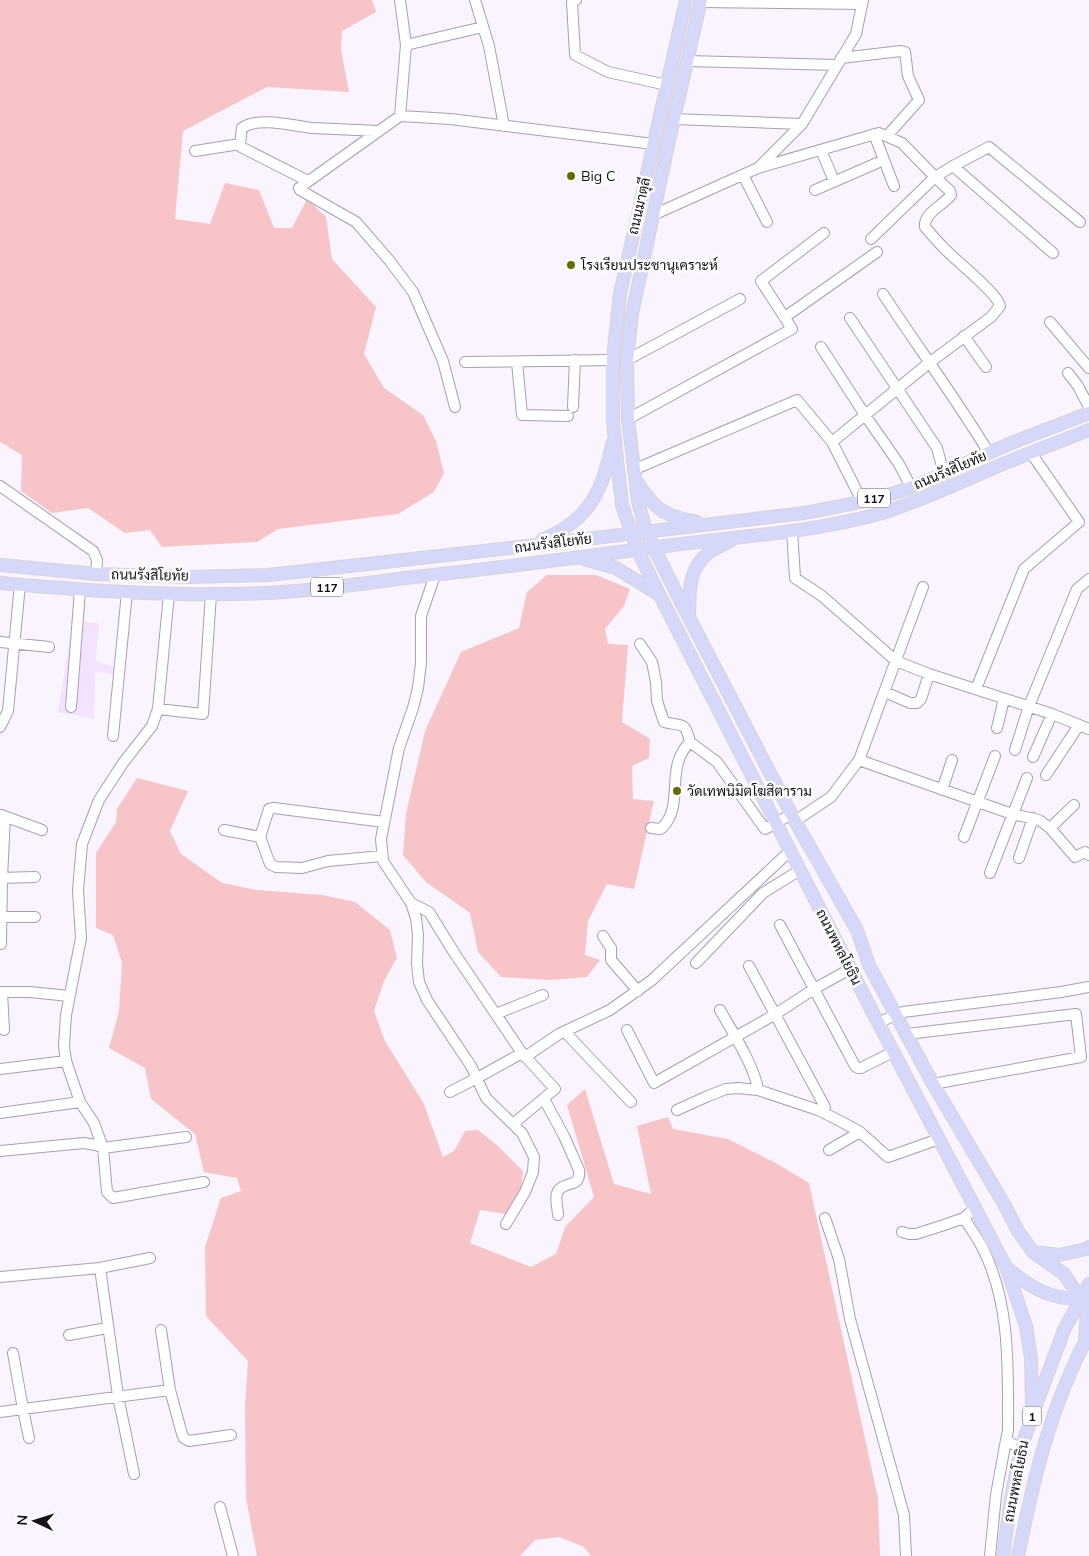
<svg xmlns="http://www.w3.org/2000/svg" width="1089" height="1556" viewBox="0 0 1089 1556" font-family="Mulish,Sarabun,sans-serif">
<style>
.built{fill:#f4e3ff}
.green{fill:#f7c5c7}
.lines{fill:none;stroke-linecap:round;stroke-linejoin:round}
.minor-casing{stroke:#aa9eb2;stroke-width:12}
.major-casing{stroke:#d5d4d5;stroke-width:14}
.minor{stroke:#fff;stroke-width:10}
.major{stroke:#d6d8fa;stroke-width:12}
.poi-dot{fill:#696801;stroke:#fff;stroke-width:2}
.labels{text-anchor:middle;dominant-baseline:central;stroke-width:5;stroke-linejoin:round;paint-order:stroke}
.shield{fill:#fff;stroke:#5c585d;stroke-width:1}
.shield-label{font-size:12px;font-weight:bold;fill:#161118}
.poi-label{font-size:14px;fill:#161118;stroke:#fff;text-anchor:start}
.street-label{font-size:14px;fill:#161118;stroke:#fff}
</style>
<rect width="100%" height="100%" fill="#f9f4fd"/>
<!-- built -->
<path class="built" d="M76,601L86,603L84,622L99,623L96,661L117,668L116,676L95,671L94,719L58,712Z"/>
<!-- green -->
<path class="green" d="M0,0H372L376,12L342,31L341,50L349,92L267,87L183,131L175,219L210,224L225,183L259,190L274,228H292L307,199L326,217L332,259L376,307L364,354L384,388L423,415L436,441L444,473L434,492L398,514L278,529L257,542L162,547L150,530L125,533L88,508L52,513L21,491L22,455L0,442Z
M547,575H596L630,589L624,606L605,629L608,644L628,645L622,722L650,739L649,758L632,766L633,799L654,801L634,889L607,884L588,921L585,955L600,960L587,977L551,980L501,977L478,952L470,913L426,882L403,855L406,814L425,731L461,652L519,628L527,592Z
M137,778L188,791L170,831L181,854L222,883L257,890L322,895L355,902L390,930L397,958L384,981L374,1011L385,1041L424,1104L443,1157L454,1151L465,1131L478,1130L497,1145L523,1171L521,1190L507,1214L480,1210L470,1243L531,1267L556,1254L565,1227L594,1197L567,1105L585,1089L614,1184L651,1194L637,1126L668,1117L673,1129L728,1139L774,1162L809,1183L878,1498L880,1556H591L584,1547L559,1537L535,1540L520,1556H257L246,1498L245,1406L248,1361L206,1316L205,1247L221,1198L241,1191L237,1178L204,1172L195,1134L151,1099L145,1068L109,1048L119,1011L122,963L113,935L96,928V853L116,822L117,809Z"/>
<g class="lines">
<defs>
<path id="minor" d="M475,0L489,46L504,126
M576,0L572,2L575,55L608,72L667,85
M700,2L862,4
M406,45L483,27
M841,58L901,51L905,52L908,76L919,100L887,136
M687,61L837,65
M400,116L406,45L400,0
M674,119L802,124
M874,134L894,186
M821,150L834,181
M195,151L240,144
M953,166L1053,253
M758,168L879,133L902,143L935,177L953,166L989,147L1080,222
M743,175L767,222
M308,181L241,147L240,144L242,128C259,116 293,126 313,128C335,129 357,130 379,131
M815,190L877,163
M653,215L758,168L802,124L856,34L863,0
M883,294C918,347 956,399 989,453
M785,317L877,252
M850,318L937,448L944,474
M1050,322L1089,368
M964,336L986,367
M821,347L865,415L899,464L911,487
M627,360L740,299
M465,362L613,360
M517,362L522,415L568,416
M1068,373L1078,386L1089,407
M455,407L443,361L413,292L389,260L356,222L300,190L299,188L400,116L450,119L653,144
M573,407L575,360
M628,419L792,329L761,281L824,233
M832,442L929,363L991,317L1000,306C998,294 959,263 949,253C940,245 933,236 925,227C923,213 944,205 951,195L950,191L935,177L871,239
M633,470L797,400L832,442L862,501
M0,486L93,551L97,560L96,574
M792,530L795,578L822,596L896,661L929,674L1052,714L1089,729
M435,575L421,616V663L418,688L413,708L399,748L381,839L383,861L411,903L416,918L418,935L417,964L419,982L427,1000L471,1066L486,1098L522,1133L534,1157L533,1172L525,1192L506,1224
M169,594L158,709L152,726L123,763L99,800L82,844L78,890L81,938L66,1015L64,1046L66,1061L80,1102L94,1123L103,1148L107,1192L113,1198L204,1182
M0,642L49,647
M640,644L652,662L656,682L657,701L664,722C682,727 685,720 690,742L717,762L765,829L792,814
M976,689L1024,569L1079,522L1031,453
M885,692L910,703H917L921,699L929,674
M71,707L80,590
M158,709L203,714L211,594
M0,727L8,711L20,584
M997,728L1004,699
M113,736L127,592
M1015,750L1029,706L1077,589L1089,579
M1033,757L1052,714
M859,760L1012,814L1039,820L1050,828L1075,857L1085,852L1089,855
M1046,775L1079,725
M942,790L952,760
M1,815L42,830
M795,821L831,797L859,760L923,587
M651,828L660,829L663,827C685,803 664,768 690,742
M1050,828L1074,805
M224,830L260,837
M964,837L995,756
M382,856L328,861L302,868L276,867L270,864L260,837L269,809L274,808L384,822
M1019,858L1033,818
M990,873L1027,778
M0,878L35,877
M411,903L429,912L455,954L522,1053L555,1089L513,1124
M0,917H35
M780,925L855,1066L858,1068H861L893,1052
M603,936L611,948V960L638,991
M1,944L2,878L5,817
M696,963L763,893L800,870
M749,966L825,1107
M0,992H30L69,996
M2,992L4,1030
M720,1010C732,1031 755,1067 758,1090
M496,1014L543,995
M879,1023L896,1014L903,1012L1061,992L1089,987
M627,1030L654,1083L774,1015L814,989L850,969
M565,1032L631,1102
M907,1034L1076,1014L1081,1057L933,1084
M525,1057L559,1034L610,1010L652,980L790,851
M0,1069L66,1061
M450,1092L477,1078L522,1053
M544,1099L564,1136L579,1170C581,1189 565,1180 558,1191C554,1197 558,1208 558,1215
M677,1110L708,1096L726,1089L738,1088L758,1090L818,1110L840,1121L860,1132L888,1157L939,1139
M0,1113L80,1102
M829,1150L860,1132
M0,1151L84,1143L96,1145L103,1148L186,1137
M825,1218L839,1259L850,1319L904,1515L906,1556
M964,1218C970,1228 977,1237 982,1247C1011,1303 1008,1370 1008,1431L1006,1440L1021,1449
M902,1232L909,1234H916L944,1225L964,1218L975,1208
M100,1268L150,1258
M0,1277L100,1268L118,1396L134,1474
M161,1330L170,1390L182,1434L184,1438L189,1441L231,1435
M69,1335L107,1328
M13,1353L23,1409L29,1438
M0,1412L170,1390
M220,1507L233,1556
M990,1556L996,1495L1006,1440"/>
<path id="major" d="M686,0L620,294L613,358V422L622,505L637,549L654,584L872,1011L1006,1267C1030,1288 1055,1303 1088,1297
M701,0L668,145L632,314L627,360L628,419L638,501L646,532L683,606L795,821L857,930L869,965L933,1084L1004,1204L1018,1231L1033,1252L1064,1274L1087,1308L1085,1342
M636,481C655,509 663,516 697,522
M542,540C572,527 590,512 602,481C607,468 609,455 613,442
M584,559L616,568L658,594
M0,565L96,574L191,577L269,575L528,546L804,513C840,506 877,500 912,487C940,477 966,463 993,451C1024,437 1057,426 1089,413
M0,583C89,591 178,597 268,593C314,591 360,584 406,578C488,569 569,559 650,548C726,537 808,534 882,513C921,501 958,483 996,467C1026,454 1058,442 1089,430
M689,617C690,592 687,571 708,553C715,548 725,544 733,539
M1035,1252L1059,1255L1086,1249L1089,1247
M1006,1267L1026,1326L1031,1358L1032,1406
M1003,1556L1011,1498L1021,1449L1032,1416L1064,1330L1089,1284
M1018,1556C1031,1492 1045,1429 1072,1369C1077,1358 1082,1346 1089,1335"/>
</defs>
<!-- minor casing -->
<use href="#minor" class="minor-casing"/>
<!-- major casing -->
<use href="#major" class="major-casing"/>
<!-- minor -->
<use href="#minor" class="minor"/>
<!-- major -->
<use href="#major" class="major"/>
</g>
<!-- markers -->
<g class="poi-dot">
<circle cx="571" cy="176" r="5"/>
<circle cx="571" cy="265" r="5"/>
<circle cx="677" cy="791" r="5"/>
</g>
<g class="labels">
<!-- shield labels -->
<g class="shield">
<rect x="858" y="488.5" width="32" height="19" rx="4"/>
<rect x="311" y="577.5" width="32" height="19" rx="4"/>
<rect x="1023" y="1406.5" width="18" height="19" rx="4"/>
</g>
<g class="shield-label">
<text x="874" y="498">117</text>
<text x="327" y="587">117</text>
<text x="1032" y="1416">1</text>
</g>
<!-- poi labels -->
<g class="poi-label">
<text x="581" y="176">Big C</text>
<text x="581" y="265">โรงเรียนประชานุเคราะห์</text>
<text x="687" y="791">วัดเทพนิมิตโฆสิตาราม</text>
</g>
<!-- street labels -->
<g class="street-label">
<text transform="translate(639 206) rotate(-77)">ถนนมาตุลี</text>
<text transform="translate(950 470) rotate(-23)">ถนนรังสิโยทัย</text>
<text transform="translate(553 543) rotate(-7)">ถนนรังสิโยทัย</text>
<text transform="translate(150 575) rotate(1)">ถนนรังสิโยทัย</text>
<text transform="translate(839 947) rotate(63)">ถนนพหลโยธิน</text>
<text transform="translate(1016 1481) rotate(-79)">ถนนพหลโยธิน</text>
</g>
</g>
<!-- north arrow -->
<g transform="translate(35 1521) rotate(274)" stroke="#ffffff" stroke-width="4" paint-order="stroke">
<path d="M0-4L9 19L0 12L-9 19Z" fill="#161118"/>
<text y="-8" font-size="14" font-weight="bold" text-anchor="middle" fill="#161118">N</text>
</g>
</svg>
